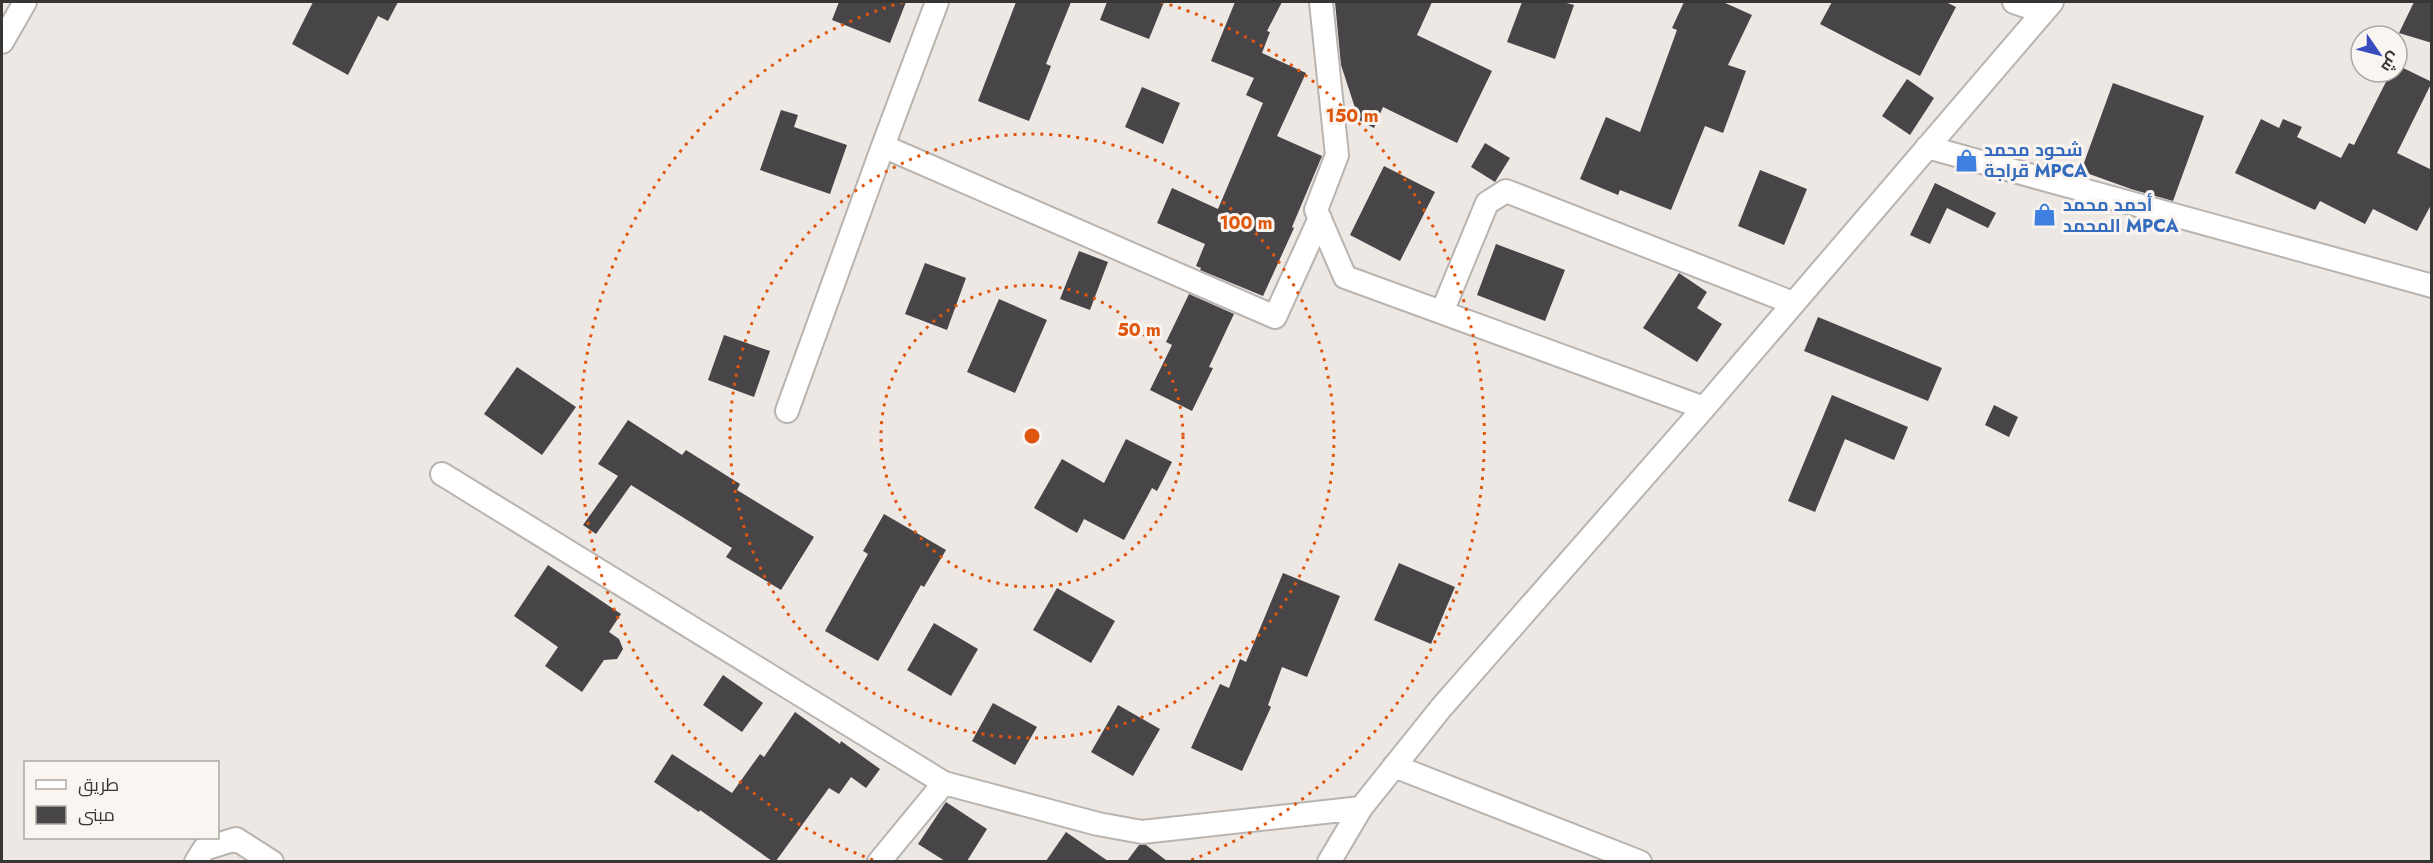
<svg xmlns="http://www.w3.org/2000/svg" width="2433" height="863" viewBox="0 0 2433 863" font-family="Jost,Cairo,sans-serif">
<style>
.building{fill:#484549}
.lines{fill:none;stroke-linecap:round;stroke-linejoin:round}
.minor-casing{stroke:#b9b4b0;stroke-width:26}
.minor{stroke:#fff;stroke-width:22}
.ring{fill:none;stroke:#df570e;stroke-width:3;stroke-dasharray:3 6}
.labels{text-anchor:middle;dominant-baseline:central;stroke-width:6;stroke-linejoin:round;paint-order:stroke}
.shop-label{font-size:18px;font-weight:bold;fill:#366cbe;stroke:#faf5f0;text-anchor:start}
.centre{fill:#df570e;stroke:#faf5f0;stroke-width:3}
.ring-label{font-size:18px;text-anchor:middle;font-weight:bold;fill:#df570e;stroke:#faf5f0;stroke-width:6;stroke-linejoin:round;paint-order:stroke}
</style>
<rect width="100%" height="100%" fill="#ede8e3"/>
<!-- building -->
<path class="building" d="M313,2H398L388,21L378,16L348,75L292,44Z
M839,2H906L890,43L832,20Z
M1016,2H1071L1046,64L1051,66L1029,121L978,101Z
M1107,2H1164L1149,39L1100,20Z
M1235,2H1282L1267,31L1270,32L1262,53L1306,73L1277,136L1322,156L1292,227L1294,228L1263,296L1200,270L1201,268L1196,266L1205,244L1157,223L1172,188L1218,209L1263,103L1246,95L1254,78L1211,61Z
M1335,2H1432L1417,35L1492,71L1457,143L1383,107L1374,128L1359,120L1341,65Z
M1522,2H1563L1574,5L1555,59L1507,42Z
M1684,2H1723L1752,15L1728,65L1746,71L1723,133L1705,126L1671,210L1620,190L1618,195L1580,179L1606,117L1640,132L1677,30L1672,28Z
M1832,2H1946L1956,7L1920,76L1820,24Z
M2414,2H2432V43L2399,33Z
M2397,65L2432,82L2397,153L2432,170V203L2417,231L2373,209L2365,224L2320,201L2315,210L2235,173L2261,119L2279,128L2283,119L2302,127L2297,137L2341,158L2349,143L2354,145L2391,72H2397Z
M1907,79L1934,98L1910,135L1882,116Z
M2113,83L2204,116L2173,201L2131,189L2081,171Z
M1142,87L1180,103L1163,144L1125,127Z
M781,110L798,115L794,127L847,145L830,194L760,170Z
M1485,143L1510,158L1495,182L1471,167Z
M1384,166L1435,192L1400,261L1350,235Z
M1760,170L1807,189L1784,245L1738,226Z
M1935,183L1996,213L1988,228L1947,208L1930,244L1910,235Z
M1496,244L1565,270L1545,321L1477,295Z
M1079,251L1108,262L1090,310L1060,299Z
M925,263L966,278L947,330L905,314Z
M1679,273L1707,292L1697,308L1722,324L1697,362L1643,328Z
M1189,294L1234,314L1209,367L1213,368L1192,411L1150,390L1172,345L1166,342Z
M999,299L1047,320L1015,393L967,372Z
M1818,317L1942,368L1928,401L1804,351Z
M724,335L770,351L754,397L708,380Z
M517,367L576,407L542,455L484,414Z
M1832,395L1908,427L1894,460L1845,439L1815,512L1788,501Z
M1994,405L2018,417L2009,437L1985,425Z
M628,420L682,455L686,450L740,484L737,490L814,537L781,590L726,557L732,548L631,485L596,534L583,525L618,476L598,464Z
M1126,439L1172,462L1157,491L1152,488L1124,540L1084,519L1077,533L1034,508L1062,459L1104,483Z
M884,514L946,550L924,587L921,585L878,661L825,631L868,554L863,551Z
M1399,563L1455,587L1431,644L1374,620Z
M548,565L621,614L609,632L619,639L623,649L617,659L604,660L582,692L545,666L558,647L514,616Z
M1283,573L1340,596L1307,677L1282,667L1268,705L1271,707L1242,771L1191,748L1220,684L1229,688L1240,659L1246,662Z
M1057,588L1115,621L1091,663L1033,630Z
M934,623L978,649L951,696L907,670Z
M723,675L763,703L742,732L703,705Z
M993,703L1037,727L1015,765L972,741Z
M1118,705L1160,729L1133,776L1091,752Z
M795,712L840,744L841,741L880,769L866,788L851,777L839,794L829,788L776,861H772L700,810L699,812L654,782L672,754L732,793L760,754L764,757Z
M946,802L987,829L967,861H945L918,844Z
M1066,832L1108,861H1046Z
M1139,845H1146L1167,861H1127Z"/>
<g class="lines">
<defs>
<path id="minor" d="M937,2L883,146L1275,317L1320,218
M1321,2L1337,155L1316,210L1345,277L1704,408
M2014,2L2043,12
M2,42L25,2
M1927,147L2432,286
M1442,312L1487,203L1506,191L1793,303
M787,411L883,146
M442,474L944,783L1098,824L1142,832L1361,808
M1394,766L1640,862
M196,862L204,849L236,839L272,862
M879,862L944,783
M1329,862L1361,808L1441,708L1704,408L2052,2"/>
</defs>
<!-- minor casing -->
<use href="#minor" class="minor-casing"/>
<!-- minor -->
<use href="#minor" class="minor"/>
</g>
<!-- distance rings -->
<g class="ring">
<circle cx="1032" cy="436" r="151"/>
<circle cx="1032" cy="436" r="302"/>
<path d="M873 860A453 453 0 0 1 903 2M1161 2A453 453 0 0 1 1191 860"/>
</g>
<!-- icons -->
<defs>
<symbol id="shop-bare" viewBox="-9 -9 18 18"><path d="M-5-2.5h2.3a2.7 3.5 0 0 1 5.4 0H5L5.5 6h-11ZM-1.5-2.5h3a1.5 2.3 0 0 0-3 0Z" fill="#3f7fe0" stroke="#faf5f0" stroke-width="2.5" paint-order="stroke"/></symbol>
</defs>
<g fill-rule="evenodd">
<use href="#shop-bare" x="1950" y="144" width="33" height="33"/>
<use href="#shop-bare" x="2028" y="198" width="33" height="33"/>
</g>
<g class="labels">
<!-- shop labels -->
<g class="shop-label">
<text x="1984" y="150">شحود محمد<tspan x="1984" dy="21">قراجة MPCA</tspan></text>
<text x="2063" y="205">أحمد محمد<tspan x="2063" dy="21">المحمد MPCA</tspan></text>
</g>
</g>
<circle cx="1032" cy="436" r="9" class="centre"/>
<g class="ring-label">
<text x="1352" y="122">150 m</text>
<text x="1246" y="229">100 m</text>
<text x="1139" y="336">50 m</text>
</g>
<!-- border -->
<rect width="2433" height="863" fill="none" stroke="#383635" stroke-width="6"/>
<!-- legend -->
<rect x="24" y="761" width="195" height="78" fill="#faf5f0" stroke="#aca9a5" stroke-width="1.5"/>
<rect x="36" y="780" width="30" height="9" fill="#ffffff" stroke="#aca9a5" stroke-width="1.5"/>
<text x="78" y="791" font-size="18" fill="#383635">طريق</text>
<rect x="36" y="806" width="30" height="18" fill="#484549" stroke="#aca9a5" stroke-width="1.5"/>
<text x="78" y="821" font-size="18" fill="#383635">مبنى</text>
<!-- north arrow -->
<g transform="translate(2379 54) rotate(125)"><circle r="28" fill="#faf5f0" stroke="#aca9a5" stroke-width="1.5"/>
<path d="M0-4.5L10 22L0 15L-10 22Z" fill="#384cbf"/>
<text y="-9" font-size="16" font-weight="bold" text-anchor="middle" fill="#383635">ش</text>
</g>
</svg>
